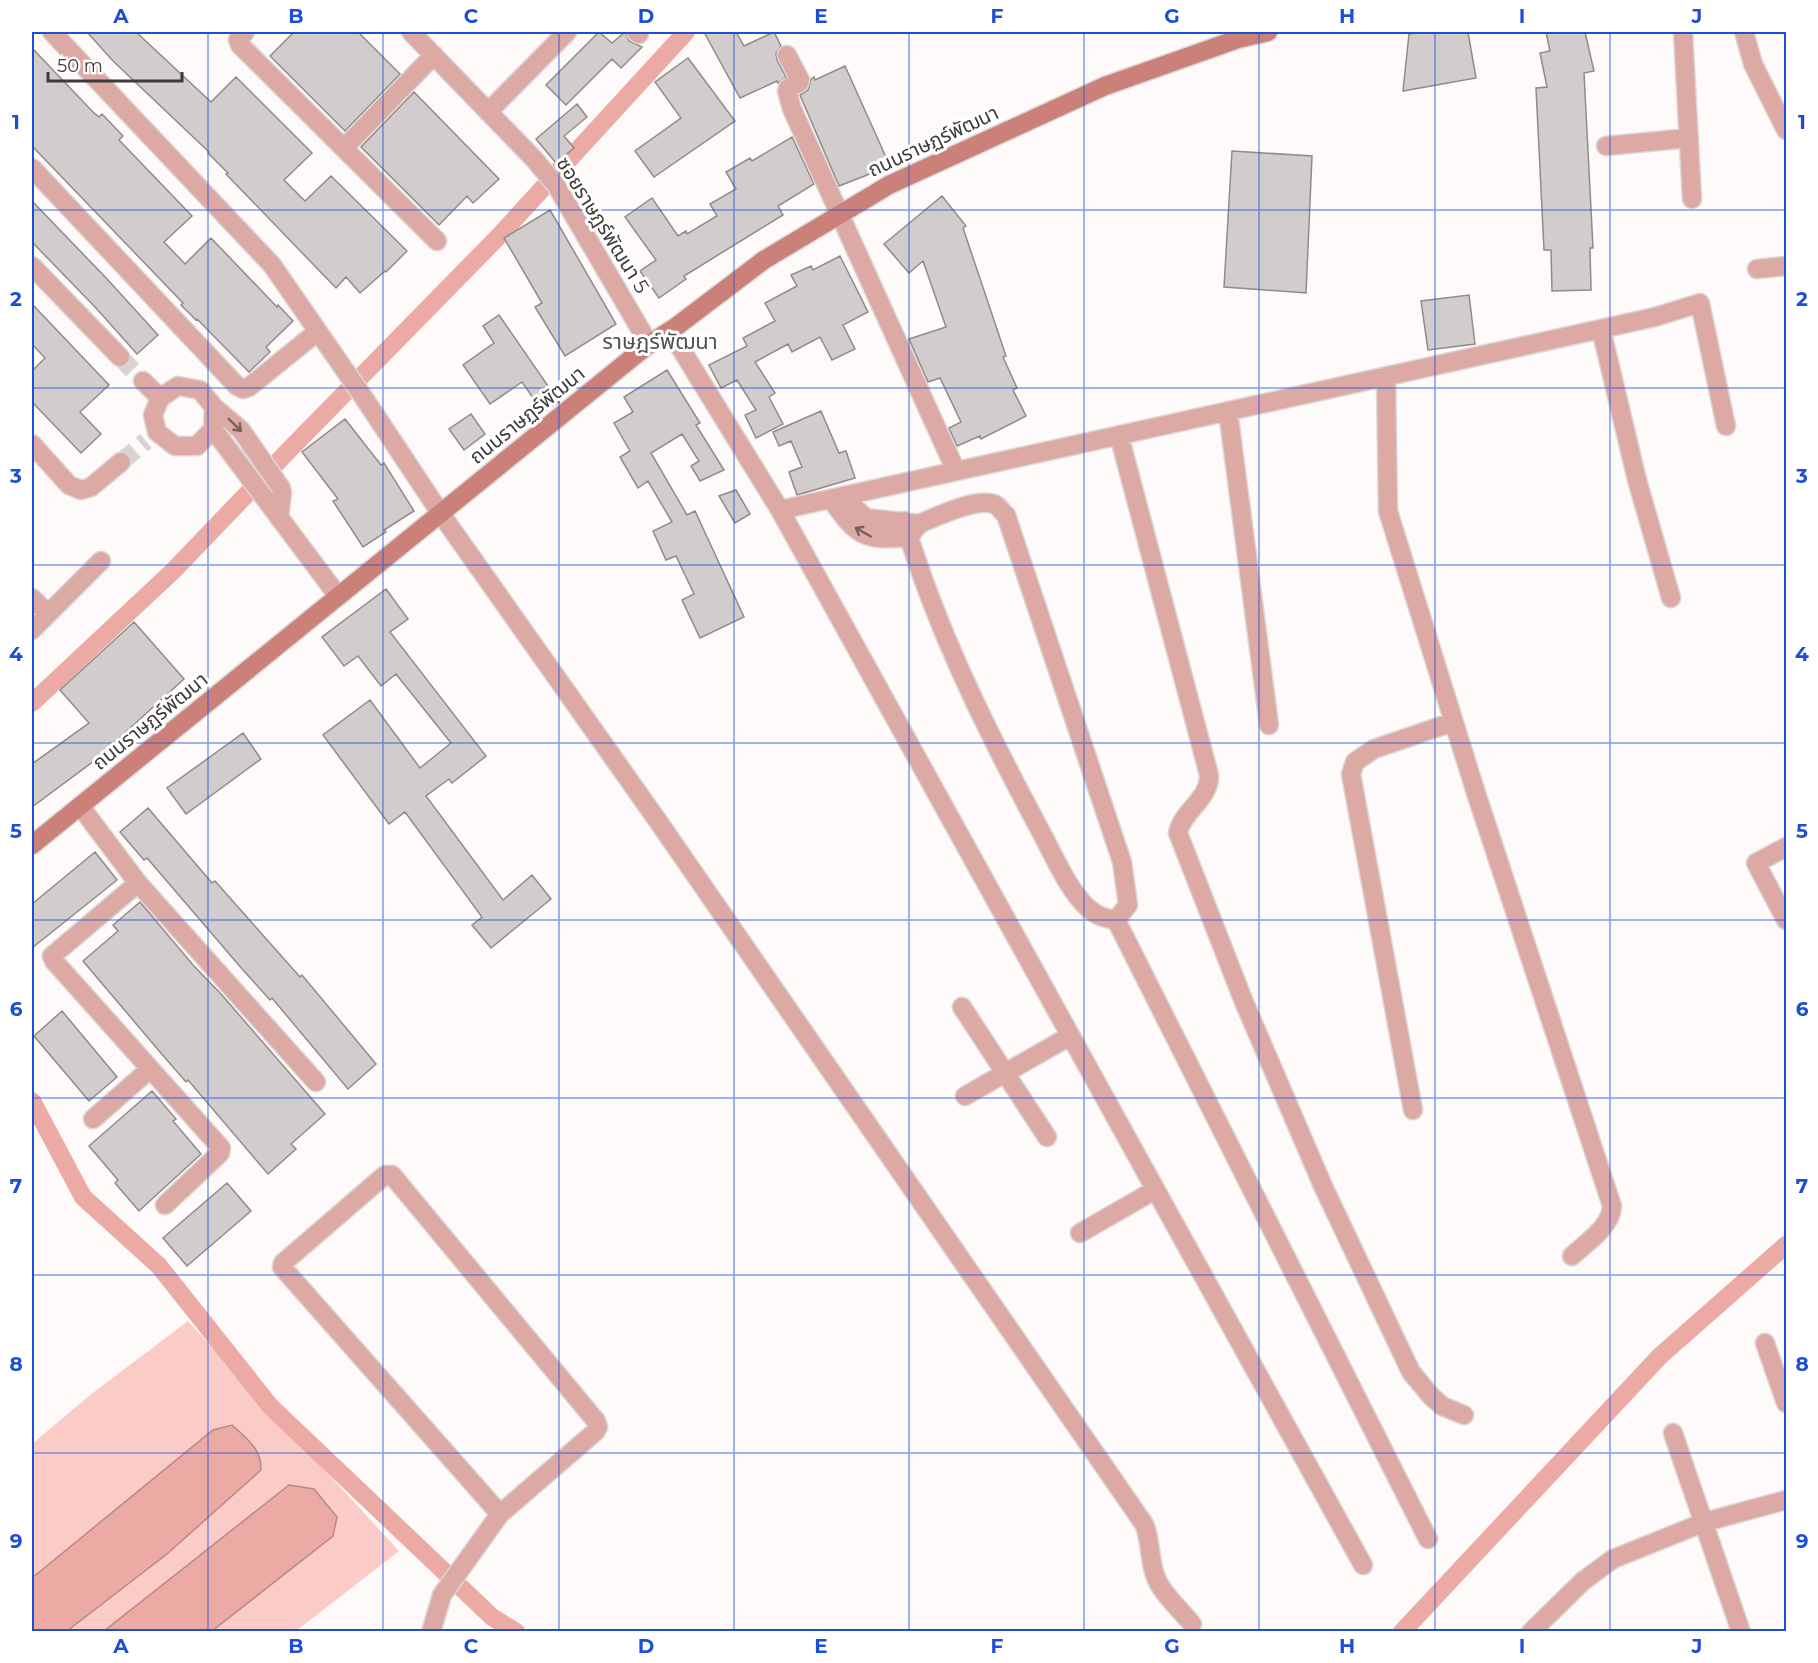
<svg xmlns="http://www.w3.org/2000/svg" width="1818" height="1663" viewBox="0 0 1818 1663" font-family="Montserrat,'Noto Sans Thai',sans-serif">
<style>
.green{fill:#fbccc7}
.water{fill:#ecaaa4;stroke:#b88884;stroke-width:1.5}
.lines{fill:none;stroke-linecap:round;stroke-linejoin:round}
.canal{stroke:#ecaaa4;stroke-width:18}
.building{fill:#d2cdcc;stroke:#908b8a;stroke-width:1.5}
.street-tunnel{stroke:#d7d4d3;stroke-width:18;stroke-dasharray:18 9;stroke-linecap:butt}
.street-casing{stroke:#dbd7d7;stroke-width:21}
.secondary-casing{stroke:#dbd7d7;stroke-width:21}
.street{stroke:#dda9a4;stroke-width:18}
.secondary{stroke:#cb8179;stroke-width:18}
.oneway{stroke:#75615f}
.grid{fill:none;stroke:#1d4ed8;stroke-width:1.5;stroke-opacity:0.55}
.labels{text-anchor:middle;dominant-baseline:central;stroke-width:6;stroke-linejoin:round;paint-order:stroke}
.street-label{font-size:20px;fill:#3d3a3a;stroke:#fff}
.quarter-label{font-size:22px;fill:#54504f;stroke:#fff}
.neatline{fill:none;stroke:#1d4ed8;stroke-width:2}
.grid-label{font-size:20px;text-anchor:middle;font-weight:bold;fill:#1d4ed8}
</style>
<rect width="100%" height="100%" fill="#fefaf9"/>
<!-- green -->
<path class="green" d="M188,1321L399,1551L296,1631H212L333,1536L289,1485L104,1631H67L167,1554L213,1430L32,1578V1444L90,1395Z"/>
<!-- water -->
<path class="water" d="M232,1425C246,1438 262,1449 261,1470L167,1554L67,1631H32V1578L213,1430Z
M289,1485L314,1489L337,1517L333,1536L212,1631H104Z"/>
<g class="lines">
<!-- canal -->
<path class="canal" d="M32,703L173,571L291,448L499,236L686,32
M32,1101L83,1197L159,1266L270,1406L492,1617L516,1632
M1402,1632L1660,1356L1786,1245"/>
</g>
<!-- building -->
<path class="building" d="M87,32H136L211,102L236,77L312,153L284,180L305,201L331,176L407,251L386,272L385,271L360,293L346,277L336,288L226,174L228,173L208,153L209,152L113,61Z
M294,32H358L400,74L345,131L270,56Z
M599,32L612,43L625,32L629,41L642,47L621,68L612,59L566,105L546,85Z
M704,32H736L744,46L774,32L781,46L776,54L777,60L786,77L778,83L777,81L740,98Z
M1424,32H1468L1476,78L1403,91L1409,34Z
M1546,32H1585L1594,71L1584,73L1593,248H1590L1591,290L1552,291L1551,250H1544L1536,88L1547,87L1540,53L1550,51Z
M32,48L93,112L99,117L102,114L123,136L119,140L192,216L164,242L185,264L211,238L277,307L278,305L293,321L266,347L270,352L249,372L197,319L196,320L181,305L183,303L32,146Z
M688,58L735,121L654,177L635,151L681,118L655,82Z
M845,66L890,166L839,186L800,95L808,90L811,79L814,77L815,80Z
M414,92L499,179L473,203L467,196L439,225L361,147Z
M577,104L587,117L564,136L574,148L556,163L536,139Z
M792,137L814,184L778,206L783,215L684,276L686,279L659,298L640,271L656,260L625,217L652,198L678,236L686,231L687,234L717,216L710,204L736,189L726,172L750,158L752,161Z
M1232,151L1312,156L1306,293L1224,287Z
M942,196L966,226L963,228L1006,356L1003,357L1017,388L1013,390L1026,416L981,439L980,436L957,446L949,428L961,422L940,378L928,382L909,339L946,327L923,261L909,273L884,244Z
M32,201L108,280L158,335L137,354L96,308L32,242Z
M550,210L616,324L565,356L535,307L542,303L504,238Z
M840,256L868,312L843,325L855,349L832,360L820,337L792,352L788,344L755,362L775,393L769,397L783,424L756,438L745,415L756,410L737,380L721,388L709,365L747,346L743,338L775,321L765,303L797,286L791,275L811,266L813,270Z
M1469,295L1475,344L1428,350L1421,301Z
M32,304L109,385L80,412L101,434L81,453L32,402V371L45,358L32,344Z
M499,315L559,402L543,412L522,382L490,404L463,365L494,343L483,326Z
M667,370L700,423L696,425L724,470L700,481L691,466L699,461L682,434L651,453L687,515L695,511L744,617L700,638L682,600L694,594L676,556L666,560L653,531L672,522L648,481L638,488L620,457L630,451L614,423L633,412L624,397Z
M821,411L839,453L846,451L855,478L797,495L789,472L802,467L791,441L779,446L773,432Z
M471,414L485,434L464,450L449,429Z
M345,419L381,465L384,463L414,511L384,530L386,532L363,547L333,501L338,499L302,452Z
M736,490L750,514L735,523L719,496Z
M386,589L408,619L390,632L486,756L452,783L449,779L426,796L503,900L532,875L551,899L491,948L472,925L482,917L405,812L389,824L323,735L370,700L420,768L451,743L396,674L381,686L358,656L344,666L322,637Z
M134,622L184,679L94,761L32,807V764L89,723L60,690Z
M243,733L261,759L186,814L167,788Z
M148,808L212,883L215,881L300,977L302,975L376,1064L348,1089L272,998L270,1000L243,970L147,858L144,860L120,832Z
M95,852L117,880L32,948V904Z
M140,902L193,965L221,994L325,1114L291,1144L296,1149L268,1174L188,1080L186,1082L160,1052L83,961L118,931L113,925Z
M62,1011L117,1077L89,1101L34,1036Z
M152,1091L176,1119L173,1121L201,1154L139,1211L115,1183L118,1180L89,1146Z
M227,1183L251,1211L187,1266L163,1238Z"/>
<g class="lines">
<!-- street-tunnel -->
<path class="street-tunnel" d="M120,357L143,381
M121,462L146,441"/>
<defs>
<path id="street" d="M52,32L272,265L364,398L441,514L660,824L1144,1524C1151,1540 1149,1558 1155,1575C1161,1593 1180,1609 1192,1624
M245,32L238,40L240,45L437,241
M411,32L534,159L556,185L649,344
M636,32L639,34
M1683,32L1692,199
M1744,32L1753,64L1786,130
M787,55L800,80L799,83L788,88L787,91L792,109L956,471
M488,112L567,32
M1606,146L1689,138
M344,148L434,55
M32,168L237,386L243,389L249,387L317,332
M32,266L120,357
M1757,269L1786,266
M1601,329L1637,480L1671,598
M670,331L780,510L1363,1565
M1386,376L1388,511L1476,793L1612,1206C1611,1227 1587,1242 1572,1256
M143,381L160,398
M178,386L200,390L214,407L213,429L197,446H175L157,432L153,415L160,398Z
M214,407L241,430L281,488L282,493L279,518
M1228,411L1269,725
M213,429L338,596
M1119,435L1209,775C1210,799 1182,811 1178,833L1244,1002L1323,1186L1411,1372L1430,1395L1442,1406L1464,1415
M32,444L69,485L81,490L91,487L121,462
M831,499C857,536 863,541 909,537L919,524L866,518L856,509L848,495
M780,510L1655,317L1700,303L1726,426
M904,521C937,631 986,729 1040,830C1053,854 1068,890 1088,908C1097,916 1104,918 1116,920
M919,524C936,517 978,496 996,505C999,507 1003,513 1006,515L1122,862L1128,905L1116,920
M32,598L48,614L32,630
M48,614L101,561
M80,806L138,883L316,1082
M1786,847L1756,863L1786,920
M138,883L52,956L54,961L221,1148L220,1153L165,1205
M1116,920L1428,1539
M962,1007L1047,1137
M965,1096L1070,1036
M1413,1110L1351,774L1355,762L1374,749L1453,722
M93,1119L150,1069
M1080,1233L1155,1190
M1765,1343L1786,1403
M1673,1433L1741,1632
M431,1632L442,1595L500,1514L595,1432L598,1427L596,1421L392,1175H385L283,1263L282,1267L500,1514
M1531,1632L1583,1581L1613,1559L1705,1522L1786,1500"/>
<path id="secondary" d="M32,845L649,344L677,326L764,260L889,185L1105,86L1238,39L1268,32"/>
</defs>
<!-- street casing -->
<use href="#street" class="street-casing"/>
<!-- secondary casing -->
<use href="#secondary" class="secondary-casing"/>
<!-- street -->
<use href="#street" class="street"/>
<!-- secondary -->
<use href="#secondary" class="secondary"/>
</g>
<!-- one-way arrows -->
<defs><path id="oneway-shaft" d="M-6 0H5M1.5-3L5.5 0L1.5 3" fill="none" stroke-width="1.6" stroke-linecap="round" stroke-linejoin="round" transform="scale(1.5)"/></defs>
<g class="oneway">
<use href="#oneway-shaft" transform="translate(235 425) rotate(44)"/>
<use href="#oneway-shaft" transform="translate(863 532) rotate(-150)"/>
</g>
<!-- grid -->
<path class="grid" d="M208,32V1632M383,32V1632M559,32V1632M734,32V1632M909,32V1632M1084,32V1632M1259,32V1632M1435,32V1632M1610,32V1632M32,210H1786M32,388H1786M32,565H1786M32,743H1786M32,920H1786M32,1098H1786M32,1275H1786M32,1453H1786"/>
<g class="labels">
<!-- street labels -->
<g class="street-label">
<text transform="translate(933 141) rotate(-25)">ถนนราษฏร์พัฒนา</text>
<text transform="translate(603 225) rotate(58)">ซอยราษฎร์พัฒนา 5</text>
<text transform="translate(527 415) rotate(-39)">ถนนราษฏร์พัฒนา</text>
<text transform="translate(150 721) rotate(-39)">ถนนราษฏร์พัฒนา</text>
</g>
<!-- quarter labels -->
<g class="quarter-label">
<text x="660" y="341">ราษฎร์พัฒนา</text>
</g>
</g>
<!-- border -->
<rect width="1818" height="1663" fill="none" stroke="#ffffff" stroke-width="66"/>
<!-- scale -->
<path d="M48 72v9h134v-9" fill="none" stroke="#3d3a3a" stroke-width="3"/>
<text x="57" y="72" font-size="18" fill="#3d3a3a" stroke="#ffffff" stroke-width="4.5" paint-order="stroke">50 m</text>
<rect x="33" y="33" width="1752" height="1597" class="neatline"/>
<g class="grid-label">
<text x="121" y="23">A</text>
<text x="296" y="23">B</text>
<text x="471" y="23">C</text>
<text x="646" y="23">D</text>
<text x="821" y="23">E</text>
<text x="997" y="23">F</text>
<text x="1172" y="23">G</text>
<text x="1347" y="23">H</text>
<text x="1522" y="23">I</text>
<text x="1697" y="23">J</text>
<text x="16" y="129">1</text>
<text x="1802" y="129">1</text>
<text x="16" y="306">2</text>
<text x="1802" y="306">2</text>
<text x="16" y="483">3</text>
<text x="1802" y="483">3</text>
<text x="16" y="661">4</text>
<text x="1802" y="661">4</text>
<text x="16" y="838">5</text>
<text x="1802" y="838">5</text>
<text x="16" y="1016">6</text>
<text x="1802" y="1016">6</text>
<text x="16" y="1193">7</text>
<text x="1802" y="1193">7</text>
<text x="16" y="1371">8</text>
<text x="1802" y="1371">8</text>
<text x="16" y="1548">9</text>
<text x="1802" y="1548">9</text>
<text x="121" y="1653">A</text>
<text x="296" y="1653">B</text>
<text x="471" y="1653">C</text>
<text x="646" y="1653">D</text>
<text x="821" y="1653">E</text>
<text x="997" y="1653">F</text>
<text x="1172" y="1653">G</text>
<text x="1347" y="1653">H</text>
<text x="1522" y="1653">I</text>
<text x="1697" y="1653">J</text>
</g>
</svg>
